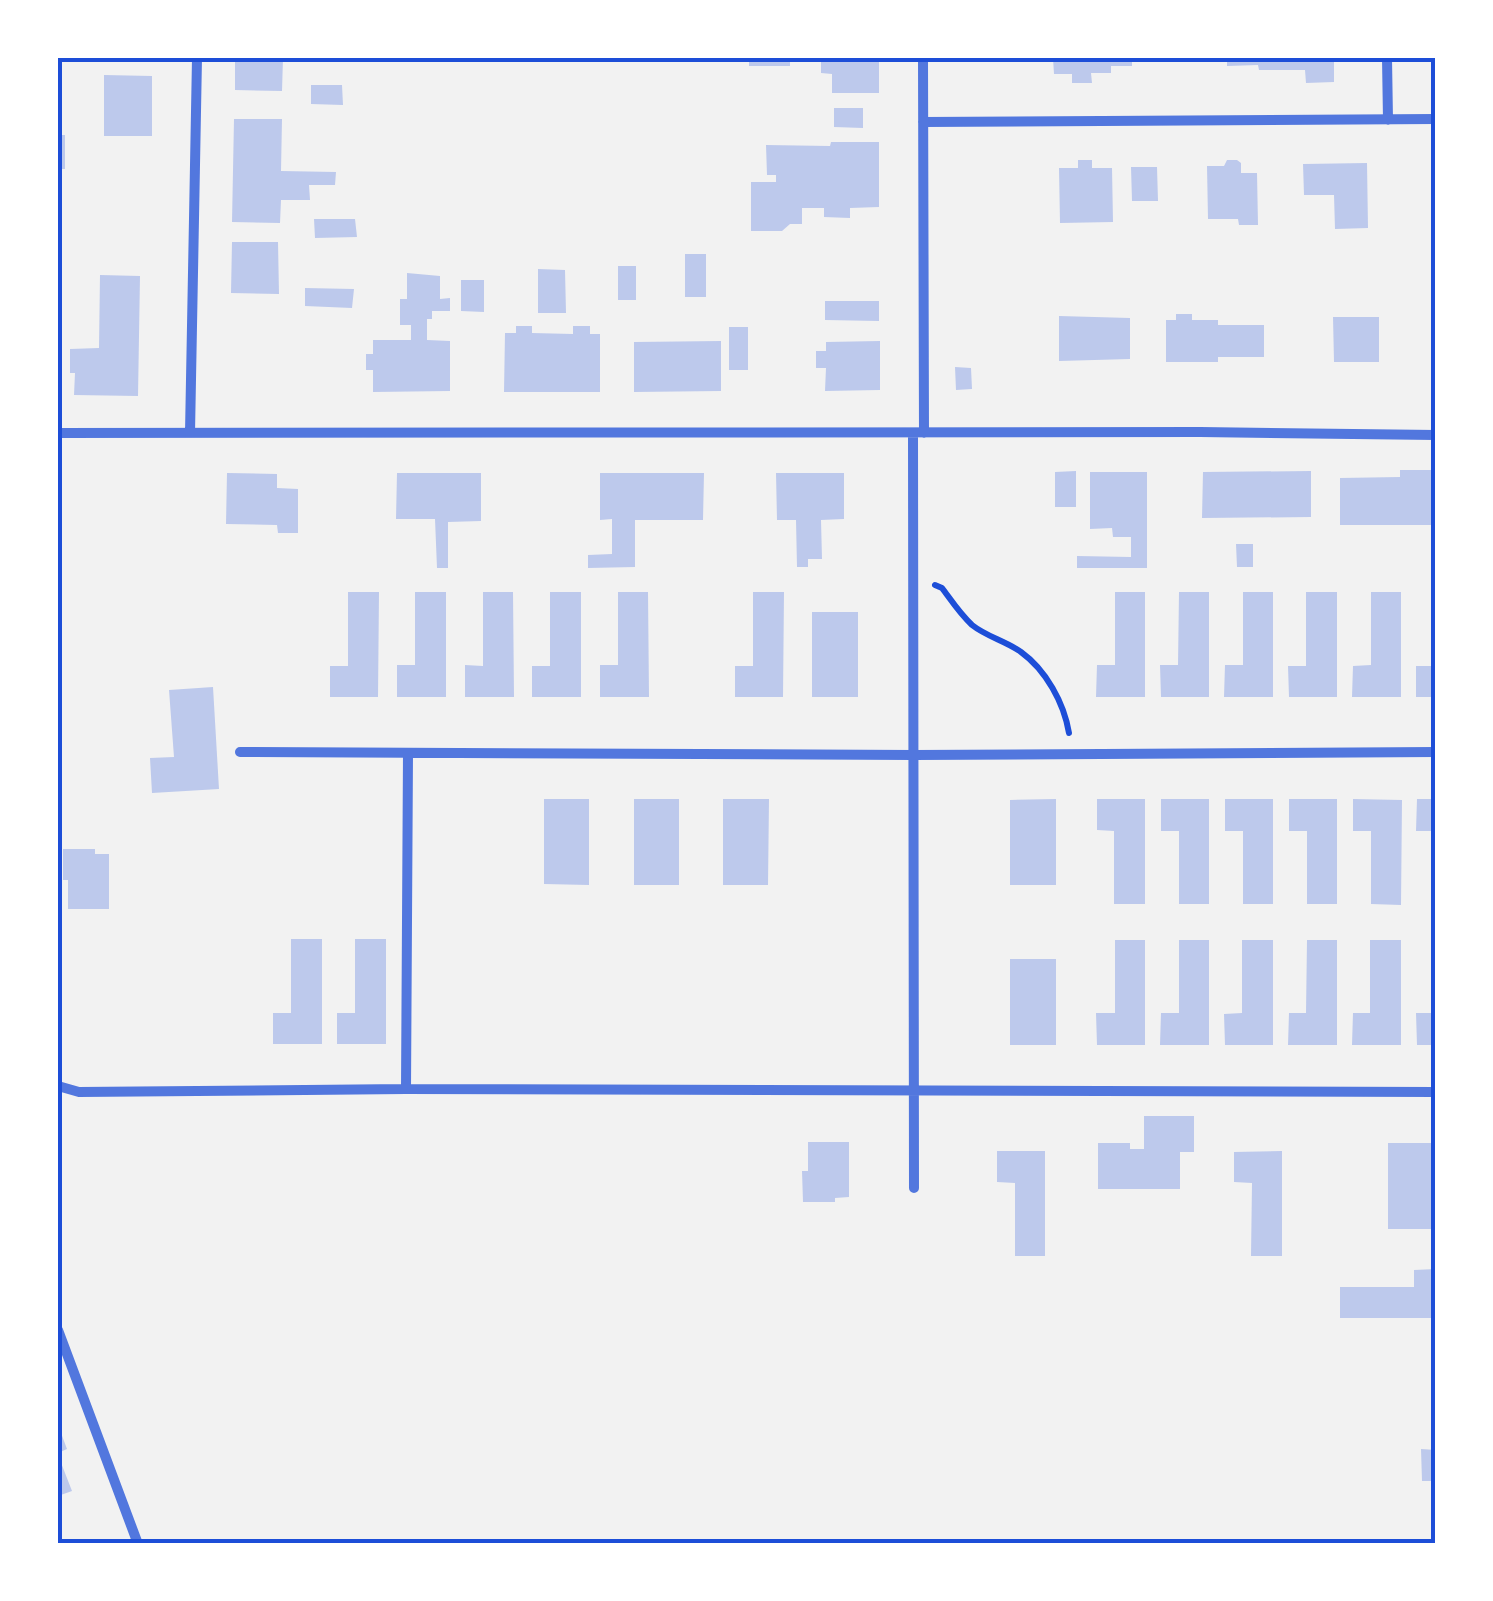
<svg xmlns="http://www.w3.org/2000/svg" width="1493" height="1601" viewBox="0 0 1493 1601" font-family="'Sofia Sans Condensed',sans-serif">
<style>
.building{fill:#bdc9ec}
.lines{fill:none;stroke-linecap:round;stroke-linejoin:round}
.path{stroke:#1d4ed8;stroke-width:6}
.minor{stroke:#5277de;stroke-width:10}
.neatline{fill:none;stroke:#1d4ed8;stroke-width:4}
</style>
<rect width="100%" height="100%" fill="#f2f2f2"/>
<!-- building -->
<path class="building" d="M235,58H283L282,91L235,90Z
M749,58H790V66H749Z
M821,58H879V93H832V74L821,73Z
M1053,58H1132V66H1111V73H1091L1092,83H1072V74H1054Z
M1227,58H1334V82L1306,83L1305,70H1259L1258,65L1227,66Z
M104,75L152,76V136H104Z
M311,85H342L343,105L311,104Z
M834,108H863V128L834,127Z
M234,119H282L281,171L336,172L335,185H309L310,200H281L280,223L232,222Z
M58,135H65V169H58Z
M831,142H879V207L850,208V218L824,217V208H802V224H790L782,231H751V182H776V175H767L766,145L830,146Z
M1078,160H1092V168H1112L1113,222L1060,223L1059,168H1078Z
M1227,160H1237L1241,163V173H1257L1258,225H1239L1238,219H1208L1207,166H1224Z
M1367,163L1368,228L1335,229L1334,195H1304L1303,164Z
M1131,167H1157L1158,201H1132Z
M314,219H355L357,237L315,238Z
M232,242H278L279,294L231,293Z
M685,254H706V297H685Z
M618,266H636V300H618Z
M538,269L565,270L566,313H538Z
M407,273L440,276V299L450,298V311H432V319H427V340L450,341V391L373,392V370H366V354H373V340H411V325H400V299H407Z
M100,275L140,276L138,396L74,395L75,373H70V349L99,348Z
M461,280H484V312L461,311Z
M305,288L354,289L352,308L305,306Z
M825,301H879V321L825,320Z
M1176,314H1192V320H1218V325H1264V357H1218V362H1166V320H1176Z
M1059,316L1130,318V359L1059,361Z
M1333,317H1379V362H1334Z
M516,326H532V333L573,334V326H590V334H600V392H504L505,333H516Z
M729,327H748V370H729Z
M721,341V391L634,392V342Z
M880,341V390L825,391L826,368H816V351H826V342Z
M955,367L971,368L972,389L956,390Z
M1400,470H1436V525H1340V478L1400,477Z
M1076,471V507H1055V472Z
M1311,471V517L1202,518L1203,472Z
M1090,472H1147V568H1077V556L1131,557V537H1113L1112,528L1090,529Z
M227,473L277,474V488L298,489V533H278L277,525L226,524Z
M397,473H481V521L448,522V568H437L435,519H396Z
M600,473H704L703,520H635V567L588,568V555L612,554V519L600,520Z
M776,473H844V519L821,520L822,559H808V567H797L796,520H777Z
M1236,544H1253V567H1237Z
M348,592H379L378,697H330V666H348Z
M415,592H446V697H397V665H415Z
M483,592H513L514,697H465V665L483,666Z
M550,592H581V697H532V666H550Z
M618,592H648L649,697H600V665H618Z
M753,592H784L783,697H735V666H753Z
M1115,592H1145V697H1096L1097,665H1115Z
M1179,592H1209V697H1161L1160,665H1178Z
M1243,592H1273V697H1224L1225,665H1243Z
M1306,592H1337V697H1289L1288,666H1306Z
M1371,592H1401V697H1352L1353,666L1371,665Z
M812,612H858V697H812Z
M1416,666H1436V697H1416Z
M213,687L219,789L152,793L150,758L174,757L169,690Z
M544,799H589V885L544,884Z
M634,799H679V885H634Z
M723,799H769L768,885H723Z
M1056,799V885H1010V800Z
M1097,799H1145V904H1114V831L1097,830Z
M1161,799H1209V904H1179V831H1161Z
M1225,799H1273V904H1243V831H1225Z
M1289,799H1337V904H1307V831H1289Z
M1353,799L1402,800L1401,905L1371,904V831H1353Z
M1417,799H1436V831H1416Z
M63,849H95V854H109V909H68V880H63Z
M291,939H322V1044H273V1013H291Z
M355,939H386V1044H337V1013H355Z
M1115,940H1145V1045H1097L1096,1013H1115Z
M1179,940H1209V1045H1160L1161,1013H1179Z
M1242,940H1273V1045H1225L1224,1014L1242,1013Z
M1307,940H1337V1045H1288L1289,1013H1306Z
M1370,940H1401V1045H1352L1353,1013H1370Z
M1010,959H1056V1045H1010Z
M1416,1013H1436V1045H1417Z
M1144,1116H1194V1152H1180V1189H1098V1143H1130V1149H1144Z
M808,1142H849V1197L835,1198V1202H803L802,1171H808Z
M1388,1143H1433L1434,1229H1388Z
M997,1151H1045V1256H1015V1183L997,1182Z
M1282,1151V1256H1251L1252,1183L1234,1182V1152Z
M1436,1269V1318H1340V1287H1414V1270Z
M58,1425L67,1449L58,1453Z
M1421,1449L1436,1450V1481H1422Z
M58,1455L72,1491L58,1496Z"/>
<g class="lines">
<!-- path -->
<path class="path" d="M935,585L942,588C951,600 960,614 972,625C987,637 1006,641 1021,652C1046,670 1064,703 1069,733"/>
<!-- minor -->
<path class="minor" d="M923,58L924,433
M1387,58L1388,120
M923,122L1436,119
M58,433L1200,432L1436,435
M190,433L197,58
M913,433L914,1188
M240,752L914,755L1436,752
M58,1086L79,1092L406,1089L1436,1092
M406,1089L408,753
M58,1330L138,1544"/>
</g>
<!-- border -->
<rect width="1493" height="1601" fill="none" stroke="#ffffff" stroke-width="120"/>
<rect x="60" y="60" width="1373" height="1481" class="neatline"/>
</svg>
